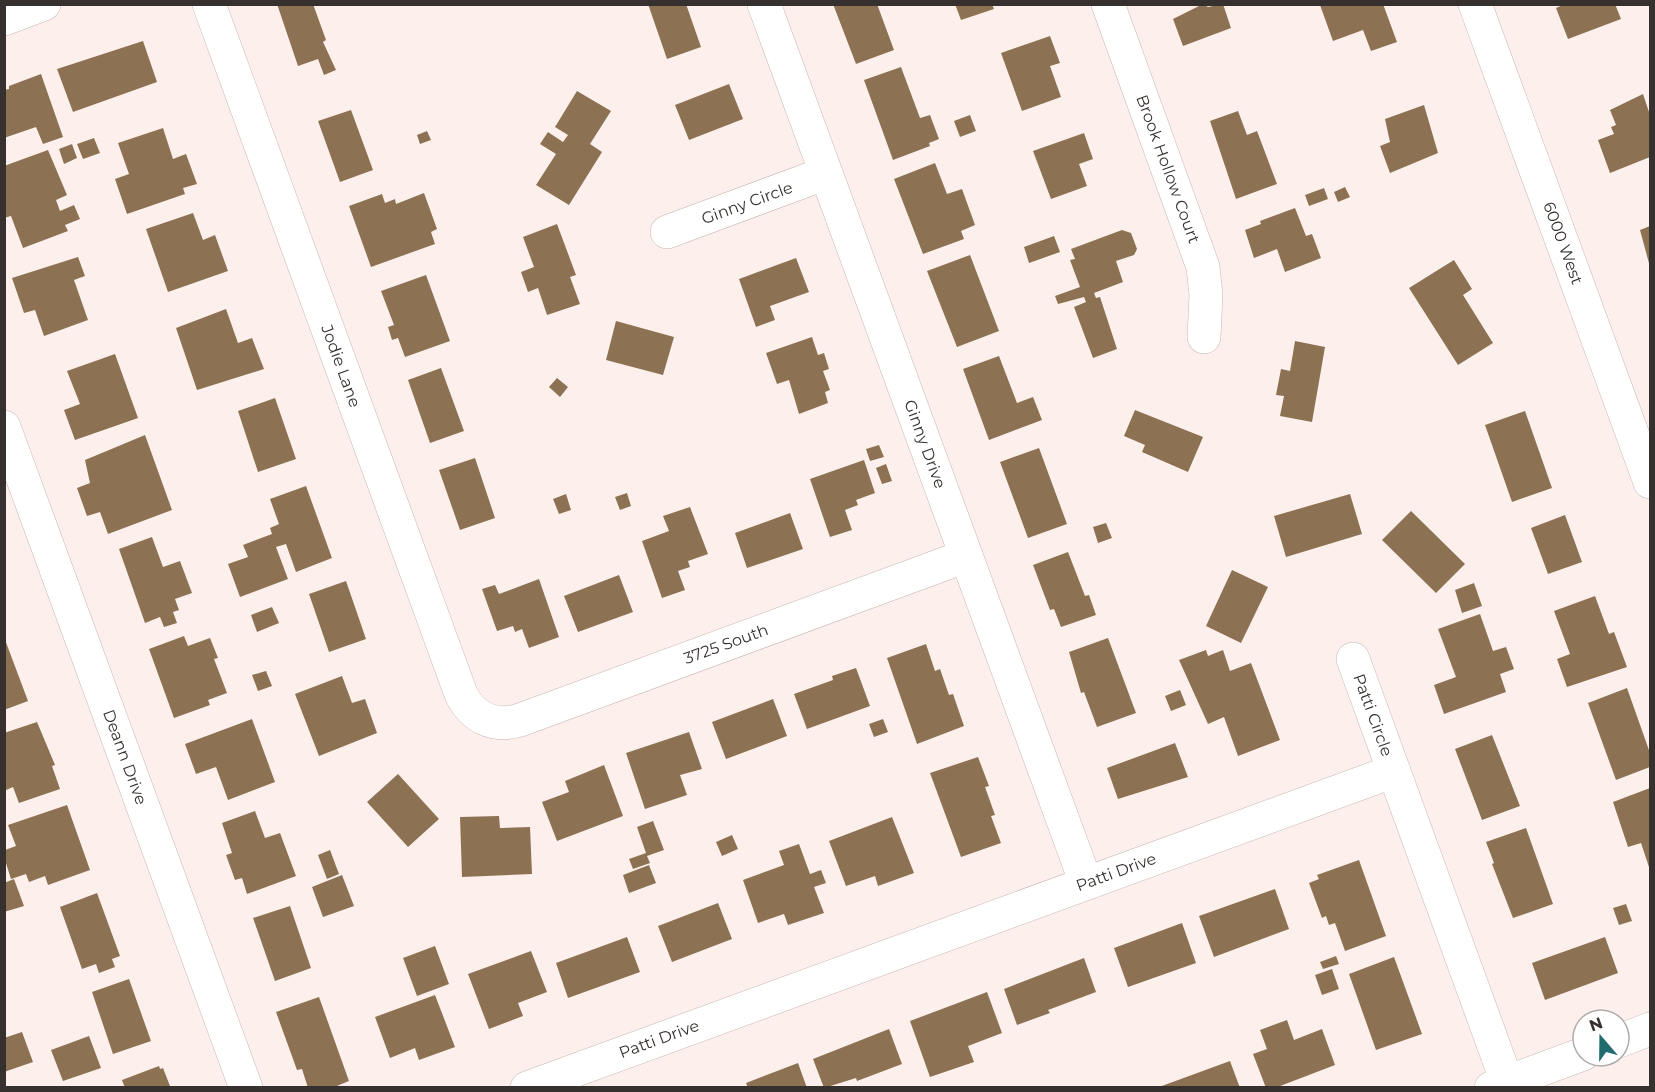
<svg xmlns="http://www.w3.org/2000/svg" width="1655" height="1092" viewBox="0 0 1655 1092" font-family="Montserrat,sans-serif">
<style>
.building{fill:#8c7252}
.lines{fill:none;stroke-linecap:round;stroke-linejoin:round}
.minor-casing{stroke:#c6b6b1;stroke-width:34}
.minor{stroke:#fff;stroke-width:33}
.labels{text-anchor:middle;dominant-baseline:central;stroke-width:6;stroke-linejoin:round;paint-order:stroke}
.street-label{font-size:16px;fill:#36302e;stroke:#fff}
</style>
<rect width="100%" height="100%" fill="#fdf0ec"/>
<!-- building -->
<path class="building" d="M277,4H313L326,40L323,42L336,70L324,75L318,59L298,66Z
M648,4H686L701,47L667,59Z
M833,4H877L894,50L856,64Z
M955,4H992L994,9L961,20Z
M1203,4L1208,7L1223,4L1231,28L1183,46L1173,19Z
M1383,4L1397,42L1371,51L1363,30L1333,41L1320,5Z
M1565,4H1615L1621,19L1568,39L1556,8Z
M1050,36L1060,63L1050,66L1061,97L1022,111L1001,53Z
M143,41L157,82L73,112L57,69Z
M901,67L920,118L930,115L939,139L929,143L930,146L893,160L864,80Z
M41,74L63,137L43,144L36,127L4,138V90L9,89V86Z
M729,84L743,119L689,140L675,105Z
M577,91L611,111L590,144L602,152L569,205L536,185L556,154L540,144L548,132L563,142L568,135L555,127Z
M1643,94L1650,115V157L1610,173L1598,140L1614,134L1611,127L1616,125L1610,110Z
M1424,105L1438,153L1390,173L1380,146L1390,142L1385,119Z
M351,110L373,170L340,182L318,121Z
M1238,111L1247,135L1257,131L1277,184L1236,199L1210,121Z
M970,115L976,131L960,137L954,121Z
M163,128L173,159L186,154L197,184L183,188L185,194L127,214L115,179L129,174L118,143Z
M427,131L431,140L420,144L417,135Z
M1084,133L1093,159L1079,164L1087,186L1051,199L1033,151Z
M94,138L100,153L83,159L77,144Z
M72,144L77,158L64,164L59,149Z
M48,150L67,195L56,200L60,211L74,205L80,219L65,225L68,231L23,248L11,216L4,218V166Z
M935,163L947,194L962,189L975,225L961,231L964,239L923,254L894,179Z
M1345,187L1350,197L1338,202L1334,192Z
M1324,188L1328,199L1309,206L1305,195Z
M424,193L437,229L431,232L435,244L371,267L349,206L382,194L385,203L395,199L396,204Z
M1295,208L1306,236L1312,234L1321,258L1285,272L1277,249L1254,258L1245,230L1261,224L1260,221Z
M193,213L203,240L215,235L228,271L168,292L146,229Z
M557,224L576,275L570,277L580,304L547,315L538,288L528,292L521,272L534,267L523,237Z
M1650,226V267L1640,230Z
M1122,230L1131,233L1137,249L1134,255L1116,261L1123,282L1094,293L1096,298L1100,297L1117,349L1093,358L1074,307L1086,302L1084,297L1058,304L1055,296L1080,287L1070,260L1075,259L1071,249Z
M1054,236L1060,252L1029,263L1024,247Z
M970,255L999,331L957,347L927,271Z
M78,257L85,276L74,280L88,320L44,336L35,310L24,313L12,278Z
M796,258L809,292L770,306L775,320L756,327L739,279Z
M1454,260L1472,289L1463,295L1493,343L1458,365L1409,288Z
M426,275L450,341L405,357L398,338L392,340L388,327L394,325L381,291Z
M226,309L238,343L252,338L264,369L197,390L176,328Z
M616,321L674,337L663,375L606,360Z
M812,337L818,355L824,353L829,369L823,371L830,390L825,392L828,403L799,414L789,380L777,384L766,353Z
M1295,341L1325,347L1312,422L1280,416L1284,396L1276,395L1281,369L1290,371Z
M115,354L138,418L75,440L64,410L80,404L67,371Z
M999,356L1017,403L1033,397L1042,420L989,440L963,369Z
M441,368L464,431L430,443L408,380Z
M557,378L568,387L560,397L549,387Z
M275,398L296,459L258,472L238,411Z
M1135,410L1203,437L1188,472L1142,452L1145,445L1124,436Z
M1525,411L1552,488L1512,502L1485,425Z
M145,435L172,510L108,534L100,512L87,516L77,488L90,483L85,460Z
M879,445L884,457L870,461L866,449Z
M1039,448L1067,524L1028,538L1000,462Z
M475,458L495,518L460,530L439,470Z
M864,460L875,493L856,500L858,505L845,510L852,530L830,537L810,479Z
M886,464L892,481L882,484L876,468Z
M306,486L332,558L296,572L286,544L276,547L288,579L240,597L228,564L248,557L243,545L272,534L270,528L279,524L270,499Z
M627,493L631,506L620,510L615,497Z
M566,494L571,510L559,514L553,499Z
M1350,494L1362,534L1286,557L1274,516Z
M690,507L708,554L688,561L690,567L678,571L685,590L662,598L642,541L669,531L663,516Z
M1411,511L1465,564L1436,593L1382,540Z
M790,513L803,549L747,568L735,533Z
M1565,515L1582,562L1548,574L1531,528Z
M1106,523L1112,538L1098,543L1093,527Z
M152,537L163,567L180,561L192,593L175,599L179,610L173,612L177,623L164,627L160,617L145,623L119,549Z
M1068,552L1085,596L1089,595L1096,615L1061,627L1054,609L1050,610L1033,565Z
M1232,570L1268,587L1241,643L1206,626Z
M619,575L633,612L578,632L564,596Z
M539,579L559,637L529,648L522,629L515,632L513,626L497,631L482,589L495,585L499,594Z
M346,581L366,639L329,652L309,594Z
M1474,583L1482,606L1462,613L1455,590Z
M1595,596L1609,634L1614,632L1627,667L1567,687L1557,659L1570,654L1554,611Z
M272,607L279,623L257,632L251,615Z
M1480,614L1493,651L1506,647L1514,669L1500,674L1506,692L1444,714L1434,685L1456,677L1438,629Z
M184,636L188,646L210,638L218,658L214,659L227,693L208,700L210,705L174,718L149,649Z
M4,637L28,701L4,710Z
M1108,638L1136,713L1097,727L1084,692L1081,693L1069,652Z
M926,644L935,671L940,669L949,695L953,694L964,726L917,744L887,658Z
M1206,650L1208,656L1223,650L1230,671L1251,663L1280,740L1238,756L1224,717L1208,724L1179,660Z
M856,668L870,706L807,729L794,694L833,680L832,676Z
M266,671L272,686L258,691L252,675Z
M342,676L352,703L365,699L377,733L319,756L295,694Z
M1627,688L1650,753V767L1616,780L1588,703Z
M1180,690L1186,705L1171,711L1165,696Z
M773,699L787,736L726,759L712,722Z
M252,719L275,782L228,800L216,767L196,774L185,744Z
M883,719L888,732L874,737L869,724Z
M37,722L55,765L52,766L60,789L19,803L13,787L4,791V733Z
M689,732L702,769L680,775L687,795L645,809L626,753Z
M1492,735L1520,806L1482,820L1455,749Z
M1175,743L1188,777L1118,799L1107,768Z
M978,757L989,786L985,787L995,815L991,816L1001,843L961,857L930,773Z
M604,765L623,816L557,841L542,802L569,792L565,781Z
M398,774L439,819L408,847L367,802Z
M1650,788V870L1641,843L1628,847L1613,802Z
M67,805L90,870L48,885L45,876L29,882L26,874L11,879L5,860V850L16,846L8,825Z
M255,811L265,838L280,833L296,876L247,894L242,878L235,880L226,855L232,853L222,823Z
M499,816L500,828L530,827L532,874L462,877L460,817Z
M892,817L914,873L878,886L875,876L846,886L829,841Z
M653,821L664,850L647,856L650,863L633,869L629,859L646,853L637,827Z
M1526,828L1553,904L1513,918L1492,864L1494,863L1486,842Z
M732,835L738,849L722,856L716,842Z
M799,844L810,874L821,870L826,883L814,887L824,913L788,925L784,914L758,923L743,880L784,865L779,851Z
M330,850L339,874L327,879L318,855Z
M1359,860L1386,936L1345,951L1335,923L1329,925L1326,916L1322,918L1309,883L1319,879L1317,875Z
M649,865L656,883L629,893L623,875Z
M342,875L354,906L323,917L312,887Z
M14,879L24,906L4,912V883Z
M1275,889L1289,929L1214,957L1199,916Z
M97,893L120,956L112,959L115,967L99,973L96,964L82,969L60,907Z
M718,903L732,939L672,962L658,926Z
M1626,904L1632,921L1619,925L1613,908Z
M290,906L311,968L275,981L253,918Z
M1182,923L1196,963L1128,987L1114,948Z
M627,937L640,972L568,998L556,963Z
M1605,937L1618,973L1545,1000L1532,963Z
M435,946L449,984L417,996L403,958Z
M531,951L547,992L518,1003L523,1016L489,1029L468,974Z
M1336,956L1339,964L1323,969L1320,962Z
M1394,957L1422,1034L1376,1050L1349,974Z
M1084,958L1096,992L1048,1010L1050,1013L1017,1025L1004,989Z
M1332,969L1339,989L1322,995L1315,975Z
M129,979L151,1041L113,1054L92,992Z
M987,992L1002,1033L968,1046L974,1062L930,1077L910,1021Z
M435,995L455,1047L419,1060L415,1048L390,1058L375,1017Z
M319,997L349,1081L332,1088H308L302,1069L297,1070L276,1012Z
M1287,1020L1294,1040L1322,1029L1335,1065L1275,1088H1266L1253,1054L1267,1049L1260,1030Z
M889,1029L902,1064L857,1081L856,1078L824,1088L813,1059Z
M22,1032L33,1062L4,1072V1038Z
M89,1036L101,1068L63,1081L51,1050Z
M1230,1061L1240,1088H1159V1087Z
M798,1063L807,1088H748L746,1083Z
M159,1066L160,1069L163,1068L170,1086L125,1088L122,1080Z"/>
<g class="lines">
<defs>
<path id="minor" d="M209,4L461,694C473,718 494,728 520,720L966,556
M764,4L1086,883
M1108,4L1203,267L1206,295L1204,337
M1475,4L1650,482
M4,19L44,4
M667,232L826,173
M4,427L246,1088
M1353,659L1507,1082
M1619,1041L1650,1029
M527,1088L1394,771
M1491,1088L1583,1054"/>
</defs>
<!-- minor casing -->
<use href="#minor" class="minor-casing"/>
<!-- minor -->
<use href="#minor" class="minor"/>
</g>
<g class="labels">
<!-- street labels -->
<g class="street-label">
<text transform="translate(1168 169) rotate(70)">Brook Hollow Court</text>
<text transform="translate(747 203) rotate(-20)">Ginny Circle</text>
<text transform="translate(1563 243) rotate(70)">6000 West</text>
<text transform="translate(341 366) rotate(70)">Jodie Lane</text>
<text transform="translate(925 444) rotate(70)">Ginny Drive</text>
<text transform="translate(726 644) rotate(-20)">3725 South</text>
<text transform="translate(1373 715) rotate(70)">Patti Circle</text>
<text transform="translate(125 757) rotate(70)">Deann Drive</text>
<text transform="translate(1116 872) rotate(-20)">Patti Drive</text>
<text transform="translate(659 1039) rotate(-20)">Patti Drive</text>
</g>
</g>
<!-- border -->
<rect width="1655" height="1092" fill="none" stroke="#36302e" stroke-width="12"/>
<!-- north arrow -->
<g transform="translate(1601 1038) rotate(340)"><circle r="28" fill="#ffffff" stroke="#afacab" stroke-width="1.5"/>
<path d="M0-4.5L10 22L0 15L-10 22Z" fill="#206c6f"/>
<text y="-9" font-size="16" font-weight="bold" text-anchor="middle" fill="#36302e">N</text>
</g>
</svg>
